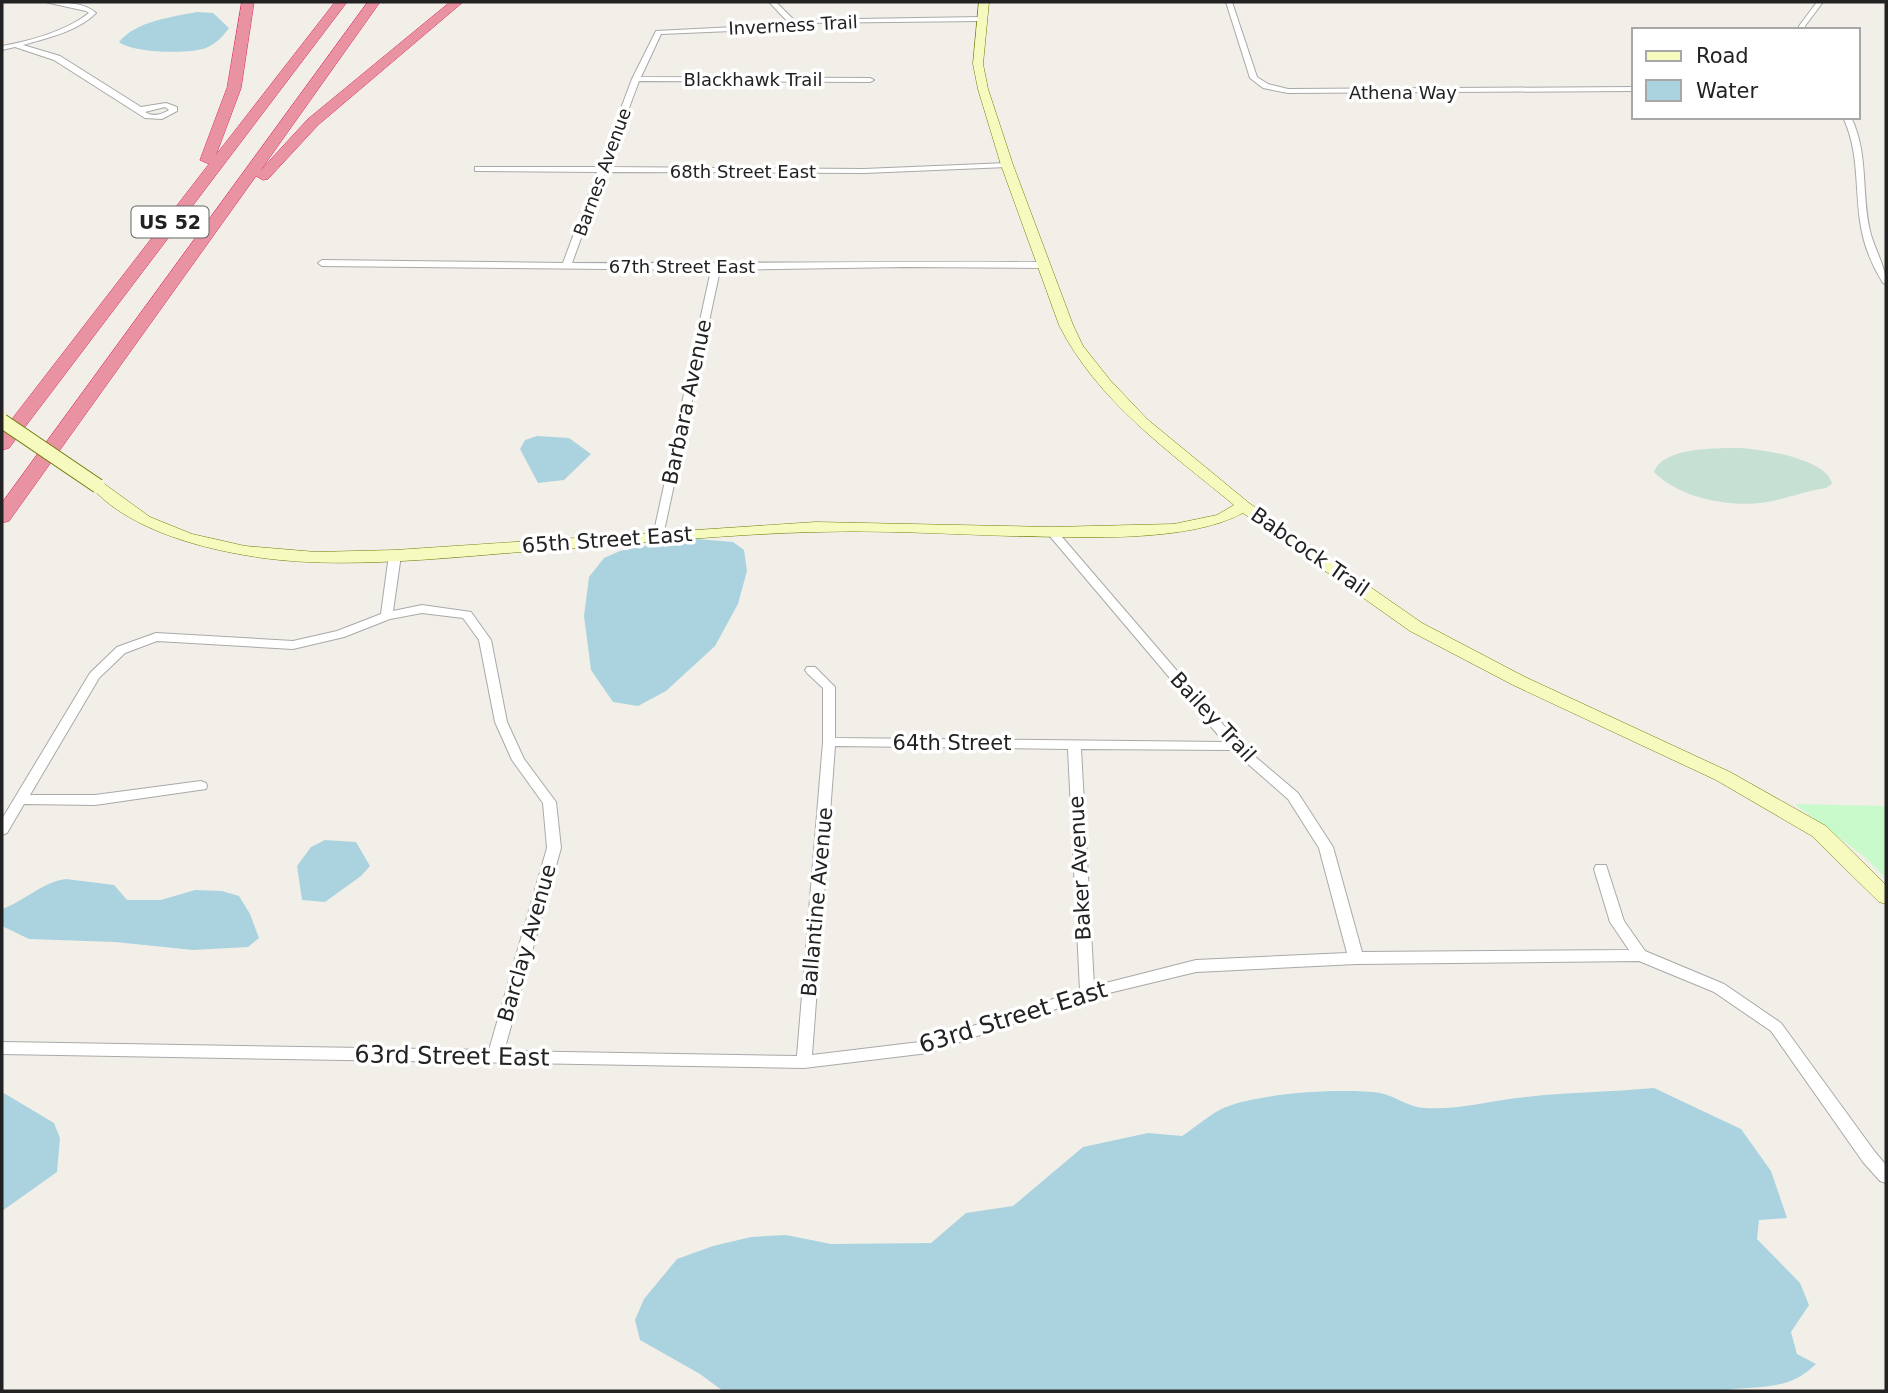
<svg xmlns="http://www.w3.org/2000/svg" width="1888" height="1393" viewBox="0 0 1888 1393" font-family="'DejaVu Sans',sans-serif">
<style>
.wetland{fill:#c6e0d4}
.park{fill:#c8facc}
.water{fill:#aad3df}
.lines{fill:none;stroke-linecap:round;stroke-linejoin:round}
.street-casing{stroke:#a9a9a9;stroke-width:2}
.secondary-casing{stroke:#707d05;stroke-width:1}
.highway-casing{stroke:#dc2a67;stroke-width:1}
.street{fill:#fff;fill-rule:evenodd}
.secondary{fill:#f7fabf;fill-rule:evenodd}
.highway{fill:#e892a2;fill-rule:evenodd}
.secondary-bridge-casing{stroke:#707d05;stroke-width:16;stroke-linecap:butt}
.secondary-bridge{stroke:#f7fabf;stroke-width:14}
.labels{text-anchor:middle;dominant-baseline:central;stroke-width:7;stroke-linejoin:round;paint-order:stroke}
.far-street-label{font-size:18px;fill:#222;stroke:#fff}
.shield{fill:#fff;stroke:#646464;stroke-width:2}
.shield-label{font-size:19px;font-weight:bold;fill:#222}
.street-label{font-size:21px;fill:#222;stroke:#fff}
.near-street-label{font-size:24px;fill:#222;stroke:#fff}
</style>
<rect width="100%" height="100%" fill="#f2efe9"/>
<!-- wetland -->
<path class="wetland" d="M1735,448C1757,448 1827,458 1832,484L1826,488C1806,491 1788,498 1768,502C1732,508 1680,499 1654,472C1662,448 1714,448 1735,448Z"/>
<!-- park -->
<path class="park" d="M1795,804L1886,806V879L1866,858Z"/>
<!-- water -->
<path class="water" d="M197,12L213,13L229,28C223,36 217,43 208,47C191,55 133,53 119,42C136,21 172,17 197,12Z
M537,436L569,438L591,454L564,480L538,483L520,449L525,440Z
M685,538L733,542L744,550L747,571L738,604L715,646L666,691L638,706L613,702L591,670L584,616L589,577L604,558L620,551Z
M325,840L356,842L370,866L361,876L325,902L302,900L297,866L311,847Z
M66,879L114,885L127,900H161L195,890L222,891L239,896L250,914L259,938L248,947L193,950L115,942L29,939L2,926V909C25,901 42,882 66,879Z
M1654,1088L1741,1129L1771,1171L1787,1218L1759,1220L1757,1239L1800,1283L1809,1305L1791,1332L1797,1354L1816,1364C1787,1393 1758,1384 1720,1391H723L700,1374L640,1340L635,1320L644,1299L677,1259L713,1246L751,1237L786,1235L831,1244L931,1243L966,1213L1013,1206L1083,1147L1148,1133L1182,1136C1196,1127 1211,1113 1226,1107C1261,1093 1342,1088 1380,1093C1395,1096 1410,1108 1425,1108C1460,1110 1492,1100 1526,1097C1569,1092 1611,1092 1654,1088Z
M2,1092L54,1123L60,1138L57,1172L2,1211Z"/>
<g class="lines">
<defs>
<path id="street" d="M45,2C61,2 85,2 96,13C78,31 48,38 23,45L60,56L141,107L166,103L177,107V111L162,119L145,118L54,60L15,47L2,50V46C30,41 66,31 89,13L86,11ZM165,107L169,110C161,115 153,117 145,112Z
M769,2H776L794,20L981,17L984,19L981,21L801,23L755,30L661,34L641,77L870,78L874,80L870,82L639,81L607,167L864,169L1007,163L1011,165L1007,167L864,173L605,172L572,263C729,264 885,261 1042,262L1046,265L1042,268L905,267L720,270L663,536L658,539L653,536L711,270L322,266L318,263L322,260L563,263L597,172L478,171H475V167H599L632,79L656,31L755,26L787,21Z
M1226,2H1232L1257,77L1268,84L1288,89L1634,87V91L1288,93L1263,88L1250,78Z
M1817,2H1823L1805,26V30H1799V26Z
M1843,117H1851C1869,154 1861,193 1870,231C1874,249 1886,266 1886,284L1883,283C1871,264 1863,243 1860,221C1855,185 1859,151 1843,117Z
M1052,529L1056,530L1239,743L1298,793L1333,847L1362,952L1629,950L1610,922L1594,869L1596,865H1606L1624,921L1645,951L1724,984L1781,1023L1875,1152L1886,1165V1183L1880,1181L1863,1162L1771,1031L1714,992L1639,961L1356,964L1196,972L1088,998L928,1053L804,1068L2,1054V1042L489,1050L547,848L543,803L512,760L495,722L479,640L463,618L422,613L390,619L344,637L293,649L157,641L125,653L99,678L30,795H95L201,781L206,783L207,786L206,789L95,805L24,804L7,833L2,835V819L90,673L117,647L156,633L293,641L337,631L381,614L389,555L395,552L401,555L393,611L422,605L471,612L491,640L507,722L524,759L556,802L561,848L504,1051L797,1056L823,742V688L807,673L805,670L807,667H815L835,687V738L1224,742L1048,534L1047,532L1048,530ZM835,746L1068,749L1080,990L928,1041L812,1055ZM1081,749L1232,750L1288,799L1319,848L1347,953L1196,960L1094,986Z"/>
<path id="secondary" d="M979,2H989L983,64L988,89L1013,165L1073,325L1083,346L1110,380L1147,419L1249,503L1422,623L1525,677L1730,772L1826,826L1886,885V904L1879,902L1812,836L1716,780L1513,685L1410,631L1243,513C1186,544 1076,537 1011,536C946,534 880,530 816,532C731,534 646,543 562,549C464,555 340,573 244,555C192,546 126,527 90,486L93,483H103L150,517L192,534L245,546L316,552L395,550L816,522L1052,527L1174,524L1217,515L1234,505C1170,452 1097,401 1059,325L1001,165L978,89L973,64Z"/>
<path id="highway" d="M242,2H254L241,88L216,155L335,2H347L9,448L2,450V432L209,164L200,160L227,88Z
M368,2H380L260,171L308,119L450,2H463L318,125L268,179L263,180L256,176L9,521L2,523V503Z"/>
</defs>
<!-- street casing -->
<use href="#street" class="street-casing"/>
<!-- secondary casing -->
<use href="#secondary" class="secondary-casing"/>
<!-- highway casing -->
<use href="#highway" class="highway-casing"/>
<!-- street -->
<use href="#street" class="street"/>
<!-- secondary -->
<use href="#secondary" class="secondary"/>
<!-- highway -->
<use href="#highway" class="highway"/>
<defs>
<path id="secondary-bridge" d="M2,421L98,486"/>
</defs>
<!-- secondary-bridge casing -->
<use href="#secondary-bridge" class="secondary-bridge-casing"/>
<!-- secondary-bridge -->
<use href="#secondary-bridge" class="secondary-bridge"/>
</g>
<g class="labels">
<!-- far-street labels -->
<g class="far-street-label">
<text transform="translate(793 25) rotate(-3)">Inverness Trail</text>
<text x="753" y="79">Blackhawk Trail</text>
<text x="1403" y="92">Athena Way</text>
<text x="743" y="171">68th Street East</text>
<text transform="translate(602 172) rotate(-70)">Barnes Avenue</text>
<text x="682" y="266">67th Street East</text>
</g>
<!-- shield labels -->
<rect class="shield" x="131.5" y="206.5" width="77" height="31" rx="5"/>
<g class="shield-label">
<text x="170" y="222">US 52</text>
</g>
<!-- street labels -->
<g class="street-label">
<text transform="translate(687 402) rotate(-78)">Barbara Avenue</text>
<text transform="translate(607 540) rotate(-4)">65th Street East</text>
<text transform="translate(1310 552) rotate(35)">Babcock Trail</text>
<text transform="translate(1213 717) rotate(47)">Bailey Trail</text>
<text x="952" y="743">64th Street</text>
<text transform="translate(1080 868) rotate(-93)">Baker Avenue</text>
<text transform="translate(817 902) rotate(-85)">Ballantine Avenue</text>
<text transform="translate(527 943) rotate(-74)">Barclay Avenue</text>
</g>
<!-- near-street labels -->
<g class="near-street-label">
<text transform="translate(1013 1017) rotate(-17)">63rd Street East</text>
<text transform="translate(452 1056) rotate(1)">63rd Street East</text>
</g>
</g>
<!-- border -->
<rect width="1888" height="1393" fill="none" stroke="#222222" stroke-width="7"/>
<!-- legend -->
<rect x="1632" y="28" width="228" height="91" fill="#ffffff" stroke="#a7a7a7" stroke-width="2"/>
<rect x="1646" y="51" width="35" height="10" fill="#f7fabf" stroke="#a7a7a7" stroke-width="2"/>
<text x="1696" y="63" font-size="21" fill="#222222">Road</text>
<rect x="1646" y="80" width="35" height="21" fill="#aad3df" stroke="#a7a7a7" stroke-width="2"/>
<text x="1696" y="98" font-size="21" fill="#222222">Water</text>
</svg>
